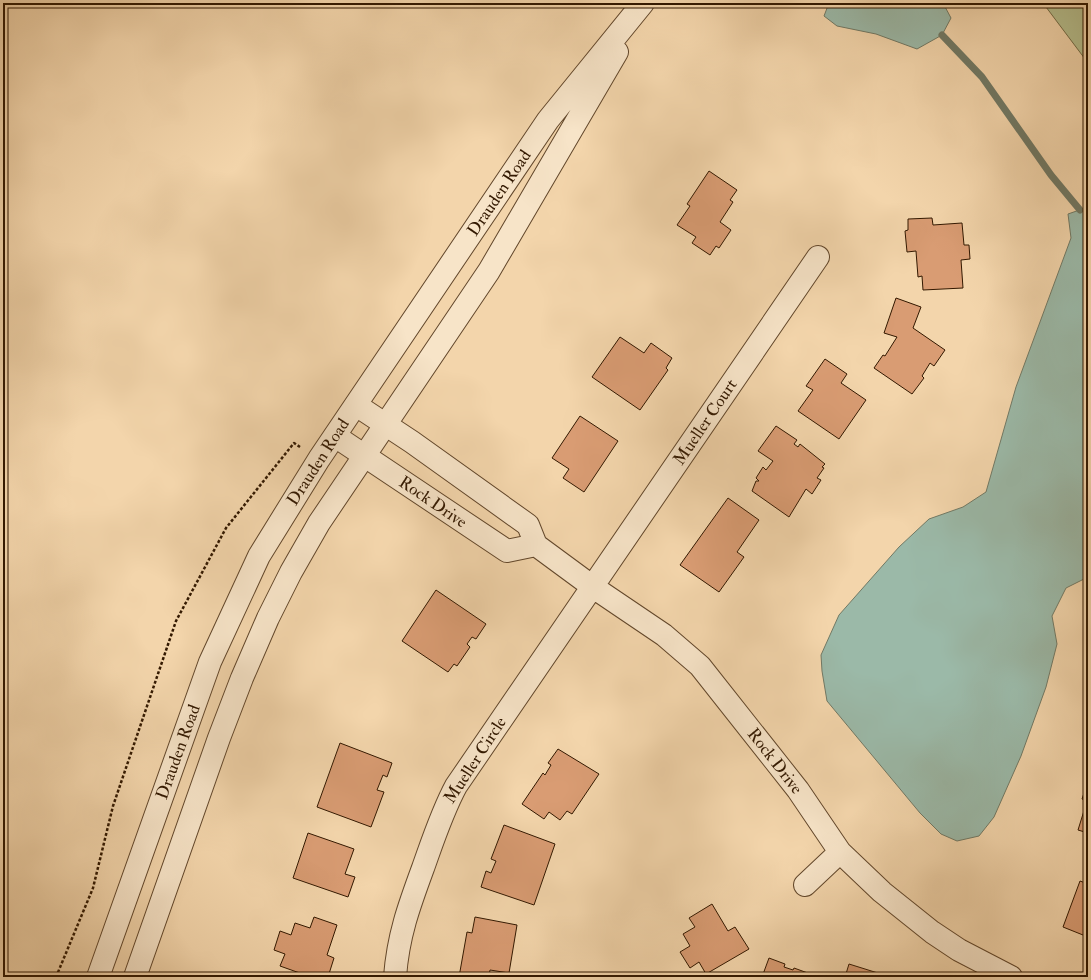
<svg xmlns="http://www.w3.org/2000/svg" width="1091" height="980" viewBox="0 0 1091 980" font-family="'IM FELL Double Pica',serif">
<style>
.green{fill:#b5be8d;stroke:#746b46}
.water{fill:#9bb9a8;stroke:#717965}
.lines{fill:none;stroke-linecap:round;stroke-linejoin:round}
.stream{stroke:#717965;stroke-width:7}
.building{fill:#d99c73;stroke:#321800}
.minor-casing{stroke:#62472b;stroke-width:24}
.tertiary-casing{stroke:#62472b;stroke-width:24}
.path{stroke:#321800;stroke-width:2.5;stroke-dasharray:3 2;stroke-linecap:butt}
.minor{stroke:#f7e4c8;stroke-width:22}
.tertiary{stroke:#f7e4c8;stroke-width:22}
.labels{text-anchor:middle;dominant-baseline:central;stroke-width:3;stroke-linejoin:round;paint-order:stroke}
.street-label{font-size:17px;fill:#321800;stroke:#f7e4c8}
</style>
<rect width="100%" height="100%" fill="#f3d5ab"/>
<filter id="stains"><feTurbulence type="fractalNoise" baseFrequency=".005" numOctaves="4"/><feColorMatrix values="0 0 0 0 .2 0 0 0 0 .09 0 0 0 0 .02 0 0 0 .5 -.17"/></filter>
<radialGradient id="worn" r=".72"><stop offset=".6" stop-color="#630" stop-opacity="0"/><stop offset="1" stop-color="#630" stop-opacity=".3"/></radialGradient>
<!-- green -->
<path class="green" d="M1043,3H1088V63Z"/>
<!-- water -->
<path class="water" d="M829,3H943L951,18L942,35L917,49L876,34L837,26L824,16Z
M1088,207V577L1066,588L1052,616L1057,644L1046,687L1021,756L994,817L979,836L957,841L941,834L920,813L827,701L822,671L821,655L839,615L899,547L929,519L963,507L986,492L1016,387L1071,238L1068,214Z"/>
<g class="lines">
<!-- stream -->
<path class="stream" d="M942,35L982,77L1051,175L1080,210"/>
</g>
<!-- building -->
<path class="building" d="M709,171L737,190L730,200L733,202L720,222L731,230L719,248L716,246L710,255L692,243L696,237L677,225L690,206L687,204Z
M932,218L933,225L962,223L964,245H969L970,259L961,260L963,288L923,290L922,276L918,277L916,251L907,252L905,231L908,230V219Z
M896,298L921,307L913,328L945,350L934,366L930,363L922,376L924,378L912,394L874,368L883,355L885,356L897,337L884,333Z
M620,337L644,353L651,343L672,358L666,368L668,370L640,410L592,377Z
M825,359L847,374L841,383L866,400L839,439L798,411L813,390L806,386Z
M580,416L618,441L584,492L563,478L569,469L552,458Z
M776,426L797,440L794,444L798,447L800,444L825,464L822,467L824,468L817,478L821,480L812,494L806,489L789,517L752,491L756,481H759L756,478L763,467L766,470L773,461L758,451Z
M728,498L759,520L737,552L744,557L719,592L680,565Z
M436,590L486,624L476,639L472,637L467,644L470,647L457,666L454,664L448,672L402,641Z
M340,743L392,763L387,777L383,775L377,790L384,792L371,827L317,807Z
M558,749L599,774L572,814L567,811L560,820L549,812L544,819L522,804L543,773L545,775L551,765L548,763Z
M1087,784H1088V833L1078,830L1087,801L1082,799Z
M504,825L555,844L534,905L481,887L486,871L491,873L496,861L491,859Z
M308,833L354,849L345,874L355,877L348,897L293,878Z
M1080,881L1088,884V937L1063,927Z
M712,904L728,931L735,927L749,949L706,974L699,962L690,968L680,952L690,946L683,934L695,927L689,918Z
M314,917L337,925L327,955L334,958L328,977H311L280,966L285,954L274,950L280,931L291,935L295,923L310,928Z
M475,917L517,925L509,973L490,970L489,977H459L467,932L472,933Z
M769,958L785,964L784,967L793,970L794,968L816,976L815,977H762Z
M849,964L881,974L880,977H845Z"/>
<g class="lines">
<defs>
<path id="minor" d="M356,405L412,442L528,525L536,545L593,587L664,635L700,666L798,790L840,852L882,892L932,932L959,950L1011,977
M335,436L507,551L536,545
M805,885L840,852
M395,977C398,936 409,906 423,868C433,840 442,812 456,786L818,257"/>
<path id="tertiary" d="M98,977L210,662L259,556L319,459L548,120L643,3
M135,977L219,738L242,678L268,618L291,572L319,523L489,271L617,52"/>
</defs>
<!-- minor casing -->
<use href="#minor" class="minor-casing"/>
<!-- tertiary casing -->
<use href="#tertiary" class="tertiary-casing"/>
<!-- path -->
<path class="path" d="M56,977L93,888L113,806L176,621L226,528L294,443L300,447"/>
<!-- minor -->
<use href="#minor" class="minor"/>
<!-- tertiary -->
<use href="#tertiary" class="tertiary"/>
</g>
<g class="labels">
<!-- street labels -->
<g class="street-label">
<text transform="translate(499 193) rotate(-56)">Drauden Road</text>
<text transform="translate(705 422) rotate(-56)">Mueller Court</text>
<text transform="translate(318 462) rotate(-57)">Drauden Road</text>
<text transform="translate(433 502) rotate(34)">Rock Drive</text>
<text transform="translate(178 752) rotate(-70)">Drauden Road</text>
<text transform="translate(475 760) rotate(-57)">Mueller Circle</text>
<text transform="translate(775 761) rotate(52)">Rock Drive</text>
</g>
</g>
<!-- margin -->
<rect width="1091" height="980" fill="none" stroke="#f3d5ab" stroke-width="16"/>
<rect x="4" y="4" width="1083" height="972" fill="none" stroke="#321800" stroke-width="2"/>
<rect x="8" y="8" width="1075" height="964" fill="none" stroke="#321800"/>
<rect width="100%" height="100%" filter="url(#stains)"/>
<rect width="100%" height="100%" fill="url(#worn)"/>
</svg>
